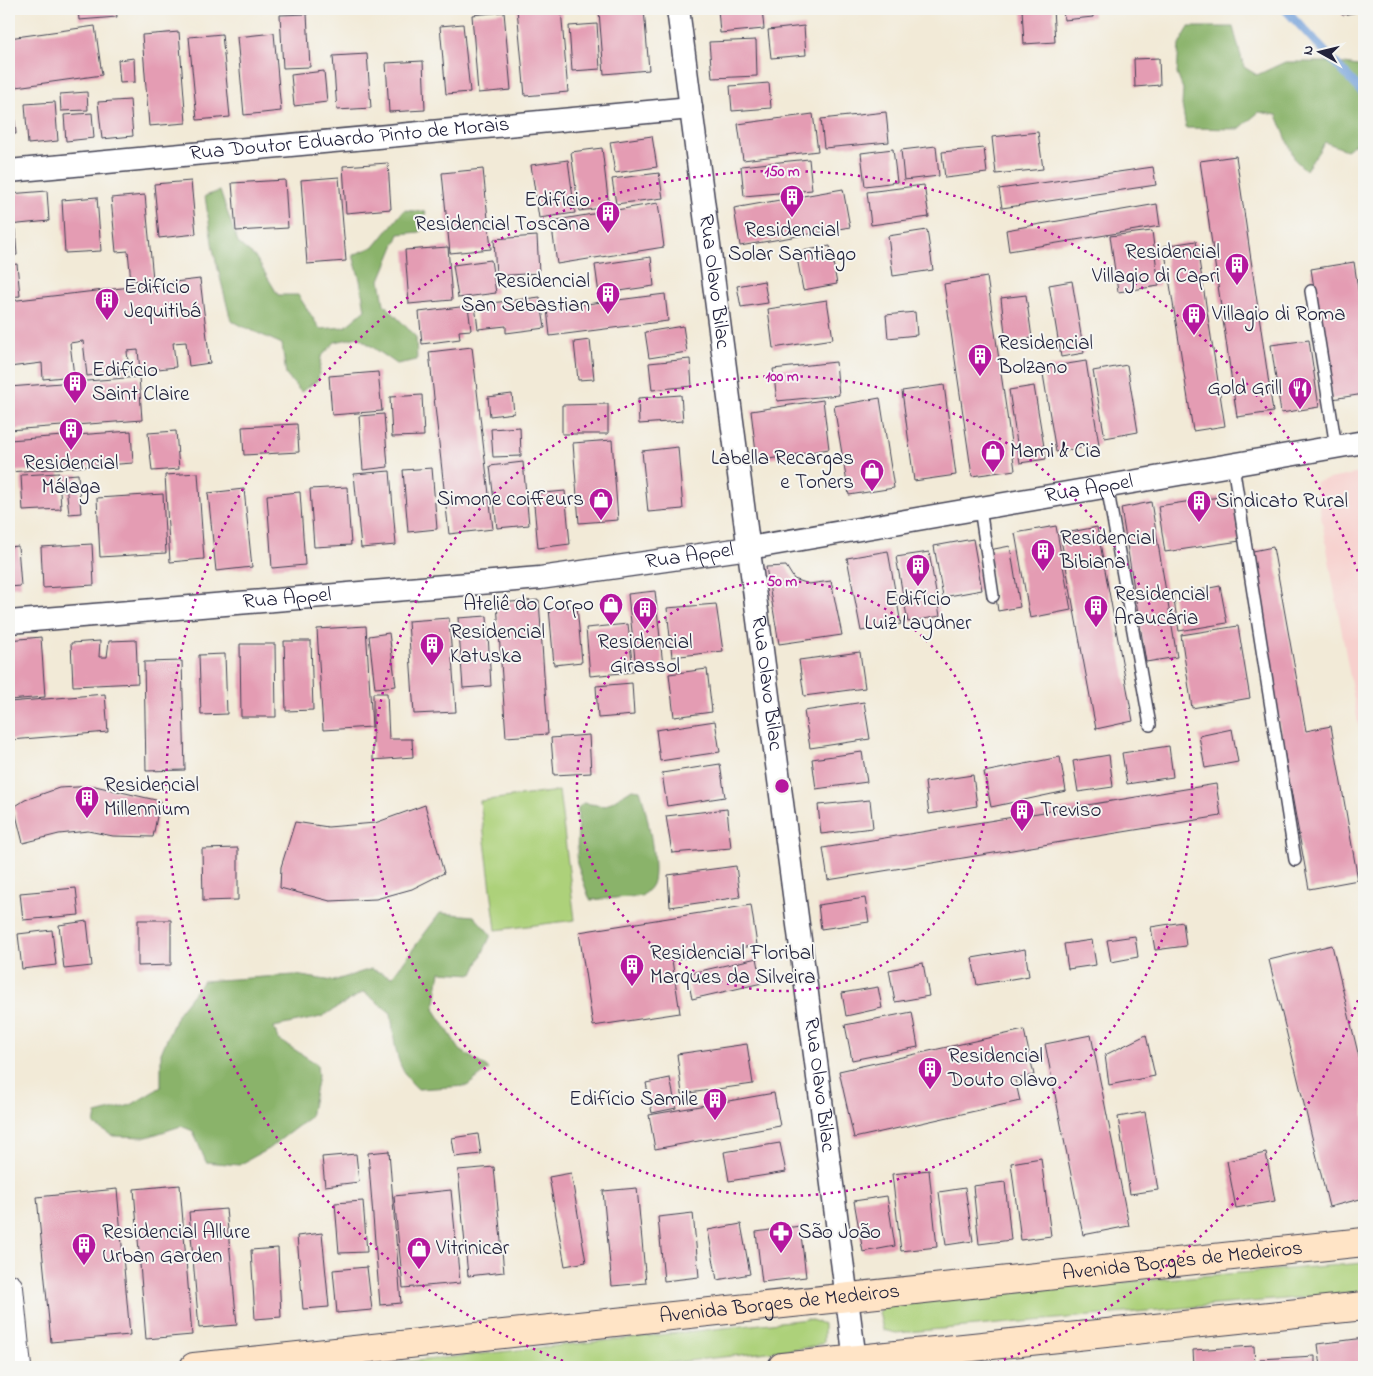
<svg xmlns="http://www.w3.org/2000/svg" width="1373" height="1376" viewBox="0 0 1373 1376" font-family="'Indie Flower',sans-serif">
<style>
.built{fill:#f7d0cd}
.green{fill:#add17a;stroke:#687a5a}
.forest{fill:#8ab36a;stroke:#566a52}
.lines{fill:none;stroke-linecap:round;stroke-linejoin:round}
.stream{stroke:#719fd9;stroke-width:9}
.building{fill:#e49cb3}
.service-casing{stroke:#414052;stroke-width:14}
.minor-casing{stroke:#414052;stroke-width:25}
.tertiary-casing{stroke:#414052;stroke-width:30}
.secondary-casing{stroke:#414052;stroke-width:30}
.service{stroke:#fff;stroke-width:11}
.minor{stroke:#fff;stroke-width:22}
.tertiary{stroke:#fff;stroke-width:28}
.secondary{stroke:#ffe4c6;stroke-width:28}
.ring{fill:none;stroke:#b5179e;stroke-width:2.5;stroke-dasharray:2.5 5}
.labels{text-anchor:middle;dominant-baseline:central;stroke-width:4;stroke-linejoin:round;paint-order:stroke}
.street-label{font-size:21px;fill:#22223b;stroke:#f6f6f2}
.poi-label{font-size:21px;fill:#22223b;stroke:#f6f6f2;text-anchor:start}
.centre{fill:#b5179e;stroke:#f6f6f2;stroke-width:2.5}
.ring-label{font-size:15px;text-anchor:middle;font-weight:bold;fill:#b5179e;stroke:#f6f6f2;stroke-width:4;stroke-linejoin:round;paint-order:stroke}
</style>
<rect width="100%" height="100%" fill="#f6f6f2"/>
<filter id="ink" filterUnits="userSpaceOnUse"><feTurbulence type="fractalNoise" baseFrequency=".02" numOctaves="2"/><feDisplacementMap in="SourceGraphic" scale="10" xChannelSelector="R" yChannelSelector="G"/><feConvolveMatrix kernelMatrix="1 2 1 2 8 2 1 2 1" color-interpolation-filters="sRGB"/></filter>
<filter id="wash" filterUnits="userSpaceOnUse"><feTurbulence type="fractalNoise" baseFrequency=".0096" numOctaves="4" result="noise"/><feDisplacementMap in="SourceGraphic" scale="20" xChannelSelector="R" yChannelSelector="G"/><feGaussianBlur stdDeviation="1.12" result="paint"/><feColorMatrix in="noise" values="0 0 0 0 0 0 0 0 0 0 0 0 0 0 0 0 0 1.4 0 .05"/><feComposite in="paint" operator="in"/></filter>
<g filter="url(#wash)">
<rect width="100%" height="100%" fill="#f2ead7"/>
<!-- built -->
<path class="built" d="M1364,472V756L1315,482Z"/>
<!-- green -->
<path class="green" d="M559,791L575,920L496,930L480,801Z
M1364,1263V1292L896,1333L883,1330L879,1312L890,1301Z
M808,1319L824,1324V1342L812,1347L633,1367H360Z"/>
<!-- forest -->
<path class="forest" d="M1189,27H1233L1244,67L1257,75L1285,62H1332L1364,67V138L1346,150L1325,142L1306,170L1295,160L1277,115L1259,112L1239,129L1186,128L1182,105L1183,89L1177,74L1179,45Z
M220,191L238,243L256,258L278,295H298L320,329L345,327L365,310L360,280L353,255L375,246L404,210L426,212L420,232L399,234L380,280L384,304L416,337L417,360L397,364L358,337L335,342L321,357L318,380L301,392L286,375L282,344L231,321L213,249L205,196Z
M632,789L640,790C646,807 659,868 652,884C650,889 645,892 642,896L590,900L577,864L578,808L583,803L605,806Z
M440,913L474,916L491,935L473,974L440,972L434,1009L460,1050L489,1069L467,1086L418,1089C394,1068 395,1043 391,1013L364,992L321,1017L274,1027L278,1039L317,1064L318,1076L310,1117L268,1149L239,1165L206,1162L193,1131L181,1126L147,1137L113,1136L94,1125L96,1114L131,1105L161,1087V1053L178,1013L203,981L295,975L333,981L371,969L392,977Z"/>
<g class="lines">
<!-- stream -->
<path class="stream" d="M1285,9L1364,94"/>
</g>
<g id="blocks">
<!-- building -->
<path class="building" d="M78,9H116L117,17L79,20Z
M517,9H561L568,92L525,96Z
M637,9H644L649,70L604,74L599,12Z
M718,9H762L764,29L720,33Z
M1022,9H1053L1055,42L1024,44Z
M1063,9H1093V17L1064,20Z
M1340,9H1364V11L1342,15Z
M504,12L511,90L478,93L472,15Z
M307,14L310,67L283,68L280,15Z
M463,24L470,92L446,94L440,26Z
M597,24L600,69L572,71L569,26Z
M95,26L102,75L9,88V38Z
M804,26L806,55L771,58L768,30Z
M179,32L186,123L149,126L142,35Z
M274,33L281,111L244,115L237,37Z
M222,34L230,117L197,120L189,37Z
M756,40L757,76L712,78L709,42Z
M367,54L371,108L337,110L333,56Z
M134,58L135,82L120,83L118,60Z
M1159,58L1160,85L1135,87L1134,59Z
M423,61L425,110L389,112L386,63Z
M324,71L327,102L294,106L291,75Z
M769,83L771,108L732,111L730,86Z
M87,92L88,110L61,111L60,94Z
M9,100H13L16,134H9Z
M130,100L133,136L102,139L98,102Z
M55,102L58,141L28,144L25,104Z
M886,112L889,142L824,148L821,119Z
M92,113L94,138L66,141L64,115Z
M813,114L818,151L743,160L738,124Z
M1038,132L1043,169L996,174L992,137Z
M652,136L657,167L615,173L610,142Z
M936,146L939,176L904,180L901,150Z
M602,148L609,207L579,211L571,152Z
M984,148L987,173L945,178L942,152Z
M893,149L897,182L865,186L861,153Z
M1236,156L1273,412L1237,417L1200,161Z
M809,159L812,190L744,196L741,166Z
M568,160L575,213L539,218L531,165Z
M388,163L391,209L346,213L343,166Z
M1153,167L1156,185L1002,208L999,189Z
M483,169L491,249L450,253L442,173Z
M659,173L663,198L616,204L612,179Z
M339,177L346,261L307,264L301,180Z
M285,180L288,228L236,231L232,183Z
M191,181L196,234L159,238L154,184Z
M924,185L929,217L871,225L867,192Z
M843,189L850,227L740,246L734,208Z
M47,191L49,221L9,225V194Z
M145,195L153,279L131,281L128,251L116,252L111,198Z
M97,197L101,251L65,253L62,200Z
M658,203L664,247L557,264L551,221Z
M1157,204L1160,226L1009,251L1006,230Z
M9,229H15L17,255L9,256Z
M927,230L933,270L893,276L888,236Z
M1152,231L1159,286L1118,292L1110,236Z
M537,236L539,273L496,276L494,239Z
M1196,241L1225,426L1193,431L1164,246Z
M830,246L837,284L803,290L796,252Z
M448,247L452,300L409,304L405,250Z
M651,257L654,286L599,294L595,265Z
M491,260L496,293L458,298L453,265Z
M1354,262L1364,329V394L1332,399L1311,269Z
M17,264L20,296L9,297V265Z
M987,277L1015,470L972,476L944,284Z
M200,279L210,363L189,366L186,342L173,343L176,367L140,371L138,350L127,351L129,371L87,376L83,341L70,343L74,376L43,379L42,363L9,367V301Z
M764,281L768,303L741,307L737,286Z
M1072,281L1084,353L1061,357L1049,285Z
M665,294L668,321L550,336L547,309Z
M1026,295L1032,338L1006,342L1001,298Z
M540,297L545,328L506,333V326L478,329L475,305Z
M827,300L833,339L773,348L768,309Z
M468,306L471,330L459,331L460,339L422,344L419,312Z
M915,312L917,335L888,338L886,315Z
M683,326L687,352L649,358L645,332Z
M590,340L594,379L578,380L574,342Z
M1309,340L1319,407L1281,413L1271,345Z
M472,347L493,529L449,534L429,352Z
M690,359L692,386L652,390L649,363Z
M1086,361L1099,445L1056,452L1042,368Z
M836,362L839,395L777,401L773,369Z
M1127,365L1138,432L1105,438L1093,371Z
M378,372L382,411L332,415L329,376Z
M139,377L142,420L9,430V387Z
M944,385L956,475L914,481L902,391Z
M1034,386L1046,459L1020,463L1009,390Z
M512,394L514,413L490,416L488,397Z
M422,395L424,436L392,437L390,397Z
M681,395L683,421L639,424L638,398Z
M880,398L894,488L849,495L834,406Z
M823,400L829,449L757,461L751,411Z
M608,404V434H562V405Z
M384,414L388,467L363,470L359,416Z
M297,424L299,452L244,455L242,427Z
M520,427L521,456L493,457L491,429Z
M131,431L133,463L9,472V440Z
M176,431L179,469L152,471L148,433Z
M612,440L618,520L579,523L573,443Z
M678,447L683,509L648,512L642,451Z
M523,462L529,525L497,528L490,466Z
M432,468L437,529L408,532L403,470Z
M390,471L396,545L361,548L354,474Z
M59,473L61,509L23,511L21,475Z
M198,473L204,559L170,562L165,475Z
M78,474L81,513L69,514L65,475Z
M347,487L351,545L314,547L310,489Z
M244,489L252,567L216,571L208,493Z
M565,491L570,544L538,548L533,494Z
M300,492L305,565L272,568L267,495Z
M9,494H10L13,535L9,536Z
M163,494L166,553L100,557L97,498Z
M1233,495L1240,541L1165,552L1158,506Z
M1151,502L1177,657L1146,662L1121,508Z
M1056,526L1071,610L1030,618L1015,533Z
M1097,527L1133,721L1096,729L1060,534Z
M973,539L982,590L943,597L934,546Z
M92,544L94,585L43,588L41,547Z
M18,546L21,586L9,587V547Z
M1010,546L1020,607L998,611L989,550Z
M1273,547L1306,731L1331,726L1358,880L1309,889L1248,552Z
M888,551L901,624L861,631L847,558Z
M929,552L940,616L908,622L896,557Z
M786,566L794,579L809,584L831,581L842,635L779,644L766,567Z
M1220,586L1227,623L1179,631L1173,595Z
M655,591L663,666L636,669L628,594Z
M539,600L548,734L506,737L497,603Z
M716,604L723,651L672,657L667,608Z
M577,606L582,662L554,665L549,608Z
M487,616L491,686L463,688L458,618Z
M449,618L456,712L414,714L408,621Z
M628,624L633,672L590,676L586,628Z
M366,626L372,727L323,730L317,629Z
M1238,626L1250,698L1192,708L1181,635Z
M389,633L396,686L375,688L369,636Z
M41,637L45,697L9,700V640Z
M136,640L138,683L73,686L71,643L100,641L99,657H107L109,641Z
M284,641H311L313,710L286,711Z
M240,644H275L276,717H241Z
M860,652L865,688L804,696L799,660Z
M225,654L227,714L201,715L199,655Z
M182,661L185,770L146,771L144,662Z
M707,669L712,712L674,717L669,674Z
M632,683L634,715L598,718L596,686Z
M373,693H387L389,739H412L413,757L373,760Z
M105,694L108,732L11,740L9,702Z
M864,702L870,739L810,748L804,711Z
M715,721L720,752L660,761L656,730Z
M1232,729L1238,762L1205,768L1199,736Z
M589,735L591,773L554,775L551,738Z
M1169,746L1173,777L1127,784L1122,753Z
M862,752L867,782L816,789L812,759Z
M1109,755L1113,787L1078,792L1073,761Z
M1060,757L1066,791L991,807L984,772Z
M720,764L725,797L667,806L662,773Z
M973,775L977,806L929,814L925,782Z
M1216,784L1221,816L828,880L823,848Z
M95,786L160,801L153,837L113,836L88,831L59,834L23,843L14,807L25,800L59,788Z
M870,800L873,828L821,834L818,805Z
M425,805L444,873L412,889L376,899L330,901L280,888L281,867L295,822L328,827L375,823Z
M727,809L731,848L672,853L666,816Z
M238,848V900L203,901L202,849Z
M736,866L740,897L670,907L668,875Z
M76,888L79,915L23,920L20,893Z
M865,898L869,922L821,929L818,905Z
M751,905L757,945L672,960L680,1013L593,1026L579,932Z
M138,920H171V965L138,966Z
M87,921L92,966L64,969L59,925Z
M1183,922L1186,946L1155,950L1151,927Z
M52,930L56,965L22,969L18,934Z
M1135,936L1138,957L1111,962L1107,940Z
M1092,940L1096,965L1068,969L1064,944Z
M1332,945L1364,1078V1198L1329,1207L1269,960Z
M1025,949L1029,976L977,985L972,958Z
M757,958L762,983L692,999L687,974Z
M923,963L929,996L895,1002L889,970Z
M878,987L882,1008L846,1016L842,993Z
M912,1012L918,1047L852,1060L845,1025Z
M1024,1030L1034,1075L1015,1079L1020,1101L854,1138L839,1071Z
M1091,1035L1129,1226L1083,1235L1045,1044Z
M1146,1035L1155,1076L1109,1085L1105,1055Z
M747,1044L753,1084L682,1094L677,1054Z
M670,1078L676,1108L652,1113L646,1083Z
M774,1093L780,1126L655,1149L649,1115Z
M1145,1112L1158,1190L1130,1194L1118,1117Z
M478,1134L481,1154L455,1157L452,1138Z
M780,1143L786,1172L729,1181L724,1152Z
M389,1151L401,1303L380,1305L368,1153Z
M1266,1153L1275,1201L1236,1208L1227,1161Z
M356,1154L359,1182L325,1186L322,1157Z
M1041,1158L1051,1236L1021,1240L1011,1163Z
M494,1167L504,1272L468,1276L458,1170Z
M929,1170L937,1247L901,1251L892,1174Z
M571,1173L586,1262L565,1266L549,1177Z
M1005,1182L1011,1240L979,1244L973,1186Z
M180,1185L192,1335L146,1339L134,1189Z
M637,1188L646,1283L612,1286L603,1191Z
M965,1188L973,1241L946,1245L939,1192Z
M117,1189L130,1335L51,1342L37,1197Z
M451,1190L460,1283L403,1288L394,1196Z
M887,1196L895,1246L863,1252L854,1201Z
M363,1201L367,1252L339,1253L335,1203Z
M226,1209L237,1325L199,1328L189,1212Z
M693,1213L699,1277L664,1281L658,1217Z
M741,1224L750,1274L717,1280L708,1230Z
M800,1226L806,1277L762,1282L756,1232Z
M322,1233L329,1307L303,1309L297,1236Z
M278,1248L281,1317L255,1319L251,1250Z
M367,1267L372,1310L337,1313L333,1270Z
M1364,1338V1367H1321L1318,1344Z
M1254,1346L1255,1367H1194L1193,1350Z
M1315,1356V1367H1260V1359Z"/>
</g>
</g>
<g filter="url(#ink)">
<use href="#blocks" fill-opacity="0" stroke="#414052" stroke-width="1"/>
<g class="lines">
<defs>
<path id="service" d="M1311,291L1336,447
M1233,465L1295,860
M1107,486L1150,725
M980,508L993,596"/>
<g id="minor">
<path id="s1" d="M678,9L855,1360"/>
<path id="s2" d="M9,171L691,108"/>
<path id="s3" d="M9,622L540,578L749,548L1364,442"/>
</g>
<path id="tertiary" d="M9,1288L17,1367"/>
<g id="secondary">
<path id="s4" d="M194,1367L1364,1242"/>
<path d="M782,1367L1364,1306"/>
</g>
</defs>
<!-- service casing -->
<use href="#service" class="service-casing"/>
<!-- minor casing -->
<use href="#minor" class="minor-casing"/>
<!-- tertiary casing -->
<use href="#tertiary" class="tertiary-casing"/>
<!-- secondary casing -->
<use href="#secondary" class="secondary-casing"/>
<!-- service -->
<use href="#service" class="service"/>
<!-- minor -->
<use href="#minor" class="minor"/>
<!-- tertiary -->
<use href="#tertiary" class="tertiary"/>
<!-- secondary -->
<use href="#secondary" class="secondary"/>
</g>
</g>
<!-- distance rings -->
<g class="ring">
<circle cx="782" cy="786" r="205"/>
<circle cx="782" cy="786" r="410"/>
<path d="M1363 986A615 615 0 0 1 987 1366M577 1366A615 615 0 1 1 1363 586"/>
</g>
<!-- icons -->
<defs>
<symbol id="building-pin" viewBox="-11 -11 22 30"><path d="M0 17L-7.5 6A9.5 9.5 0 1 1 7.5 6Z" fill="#b5179e" stroke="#f6f6f2"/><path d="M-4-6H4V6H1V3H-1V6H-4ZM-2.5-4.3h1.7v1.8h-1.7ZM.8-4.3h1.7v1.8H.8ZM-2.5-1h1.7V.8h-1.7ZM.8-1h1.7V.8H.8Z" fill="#fff"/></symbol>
<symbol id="restaurant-pin" viewBox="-11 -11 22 30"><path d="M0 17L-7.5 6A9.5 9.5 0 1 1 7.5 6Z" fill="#b5179e" stroke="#f6f6f2"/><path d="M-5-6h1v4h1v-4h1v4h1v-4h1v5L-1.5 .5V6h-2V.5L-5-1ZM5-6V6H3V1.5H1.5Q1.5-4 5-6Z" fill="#fff"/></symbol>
<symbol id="shop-pin" viewBox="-11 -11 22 30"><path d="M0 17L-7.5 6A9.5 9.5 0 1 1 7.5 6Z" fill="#b5179e" stroke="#f6f6f2"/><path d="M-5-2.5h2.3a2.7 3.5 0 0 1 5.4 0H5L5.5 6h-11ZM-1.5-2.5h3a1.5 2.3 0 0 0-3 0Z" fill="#fff"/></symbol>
<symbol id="pharmacy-pin" viewBox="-11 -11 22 30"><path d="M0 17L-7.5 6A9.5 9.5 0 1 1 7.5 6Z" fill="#b5179e" stroke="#f6f6f2"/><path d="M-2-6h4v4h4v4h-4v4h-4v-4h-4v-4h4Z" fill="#fff"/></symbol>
</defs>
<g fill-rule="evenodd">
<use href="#building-pin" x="778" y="183" width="28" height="38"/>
<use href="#building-pin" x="594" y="199" width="28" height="38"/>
<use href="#building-pin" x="1223" y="251" width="28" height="38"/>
<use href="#building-pin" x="594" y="280" width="28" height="38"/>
<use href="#building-pin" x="93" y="286" width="28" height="38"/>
<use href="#building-pin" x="1180" y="301" width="28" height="38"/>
<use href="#building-pin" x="966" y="342" width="28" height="38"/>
<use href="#building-pin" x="61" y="369" width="28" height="38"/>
<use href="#restaurant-pin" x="1286" y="375" width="28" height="38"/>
<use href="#building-pin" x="57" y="416" width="28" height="38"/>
<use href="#shop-pin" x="979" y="438" width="28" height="38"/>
<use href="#shop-pin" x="858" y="457" width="28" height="38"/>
<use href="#shop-pin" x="587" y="486" width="28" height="38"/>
<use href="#building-pin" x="1185" y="488" width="28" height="38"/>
<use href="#building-pin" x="1029" y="537" width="28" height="38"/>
<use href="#building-pin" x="904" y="552" width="28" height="38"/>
<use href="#shop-pin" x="597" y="591" width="28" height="38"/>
<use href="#building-pin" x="1082" y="593" width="28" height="38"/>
<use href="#building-pin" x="631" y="595" width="28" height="38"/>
<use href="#building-pin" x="418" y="631" width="28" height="38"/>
<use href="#building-pin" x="73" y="784" width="28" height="38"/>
<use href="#building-pin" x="1008" y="797" width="28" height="38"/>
<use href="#building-pin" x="618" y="952" width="28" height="38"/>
<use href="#building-pin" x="916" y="1055" width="28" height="38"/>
<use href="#building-pin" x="701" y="1086" width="28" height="38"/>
<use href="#pharmacy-pin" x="767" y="1219" width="28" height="38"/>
<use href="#building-pin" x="70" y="1231" width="28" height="38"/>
<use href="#shop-pin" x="405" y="1235" width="28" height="38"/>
</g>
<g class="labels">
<!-- street labels -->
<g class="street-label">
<text stroke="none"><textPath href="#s2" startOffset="342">Rua Doutor Eduardo Pinto de Morais</textPath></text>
<text stroke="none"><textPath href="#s1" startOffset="275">Rua Olavo Bilac</textPath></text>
<text stroke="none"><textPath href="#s3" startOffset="1089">Rua Appel</textPath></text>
<text stroke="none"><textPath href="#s3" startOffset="684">Rua Appel</textPath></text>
<text stroke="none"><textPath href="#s3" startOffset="279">Rua Appel</textPath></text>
<text stroke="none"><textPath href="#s1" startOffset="680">Rua Olavo Bilac</textPath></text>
<text stroke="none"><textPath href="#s1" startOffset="1085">Rua Olavo Bilac</textPath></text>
<text stroke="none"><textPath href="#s4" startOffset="994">Avenida Borges de Medeiros</textPath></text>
<text stroke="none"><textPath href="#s4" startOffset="589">Avenida Borges de Medeiros</textPath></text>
</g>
<!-- poi labels -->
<g class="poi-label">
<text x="590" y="201" text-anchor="end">Edifício<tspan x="590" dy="24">Residencial Toscana</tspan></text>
<text x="792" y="231" text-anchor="middle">Residencial<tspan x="792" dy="24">Solar Santiago</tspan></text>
<text x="1220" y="253" text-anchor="end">Residencial<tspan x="1220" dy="24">Villagio di Capri</tspan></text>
<text x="590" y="282" text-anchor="end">Residencial<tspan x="590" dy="24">San Sebastian</tspan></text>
<text x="124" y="288">Edifício<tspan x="124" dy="24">Jequitibá</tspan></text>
<text x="1212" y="315">Villagio di Roma</text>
<text x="998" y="344">Residencial<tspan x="998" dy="24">Bolzano</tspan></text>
<text x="92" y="371">Edifício<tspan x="92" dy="24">Saint Claire</tspan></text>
<text x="1282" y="389" text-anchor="end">Gold Grill</text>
<text x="1010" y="452">Mami &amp; Cia</text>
<text x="854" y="459" text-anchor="end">Labella Recargas<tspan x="854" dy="24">e Toners</tspan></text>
<text x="71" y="464" text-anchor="middle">Residencial<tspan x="71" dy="24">Málaga</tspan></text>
<text x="584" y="500" text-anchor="end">Simone coiffeurs</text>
<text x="1216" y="502">Sindicato Rural</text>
<text x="1060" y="539">Residencial<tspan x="1060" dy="24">Bibiana</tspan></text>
<text x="1114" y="595">Residencial<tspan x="1114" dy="24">Araucária</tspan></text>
<text x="918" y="600" text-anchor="middle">Edifício<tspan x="918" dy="24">Luiz Laydner</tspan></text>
<text x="594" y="605" text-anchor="end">Ateliê do Corpo</text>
<text x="450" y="633">Residencial<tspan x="450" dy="24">Katuska</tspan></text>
<text x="645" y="643" text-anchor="middle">Residencial<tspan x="645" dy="24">Girassol</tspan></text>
<text x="104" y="786">Residencial<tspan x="104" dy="24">Millennium</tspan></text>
<text x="1040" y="811">Treviso</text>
<text x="650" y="954">Residencial Floribal<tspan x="650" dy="24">Marques da Silveira</tspan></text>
<text x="948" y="1057">Residencial<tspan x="948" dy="24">Douto Olavo</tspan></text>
<text x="698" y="1100" text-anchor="end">Edifício Samile</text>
<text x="102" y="1233">Residencial Allure<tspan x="102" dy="24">Urban Garden</tspan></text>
<text x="798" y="1233">São João</text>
<text x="436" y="1249">Vitrinicar</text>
</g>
</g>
<circle cx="782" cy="786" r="8" class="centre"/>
<g class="ring-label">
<text x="782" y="176">150 m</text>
<text x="782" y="381">100 m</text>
<text x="782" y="586">50 m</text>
</g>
<!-- margin -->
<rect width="1373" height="1376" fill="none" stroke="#f6f6f2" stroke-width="30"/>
<!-- north arrow -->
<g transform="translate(1320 52) rotate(278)" stroke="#f6f6f2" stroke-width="4" paint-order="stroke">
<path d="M0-4L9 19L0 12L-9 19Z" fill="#22223b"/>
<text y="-8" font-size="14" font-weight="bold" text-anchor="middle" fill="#22223b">N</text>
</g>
</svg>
